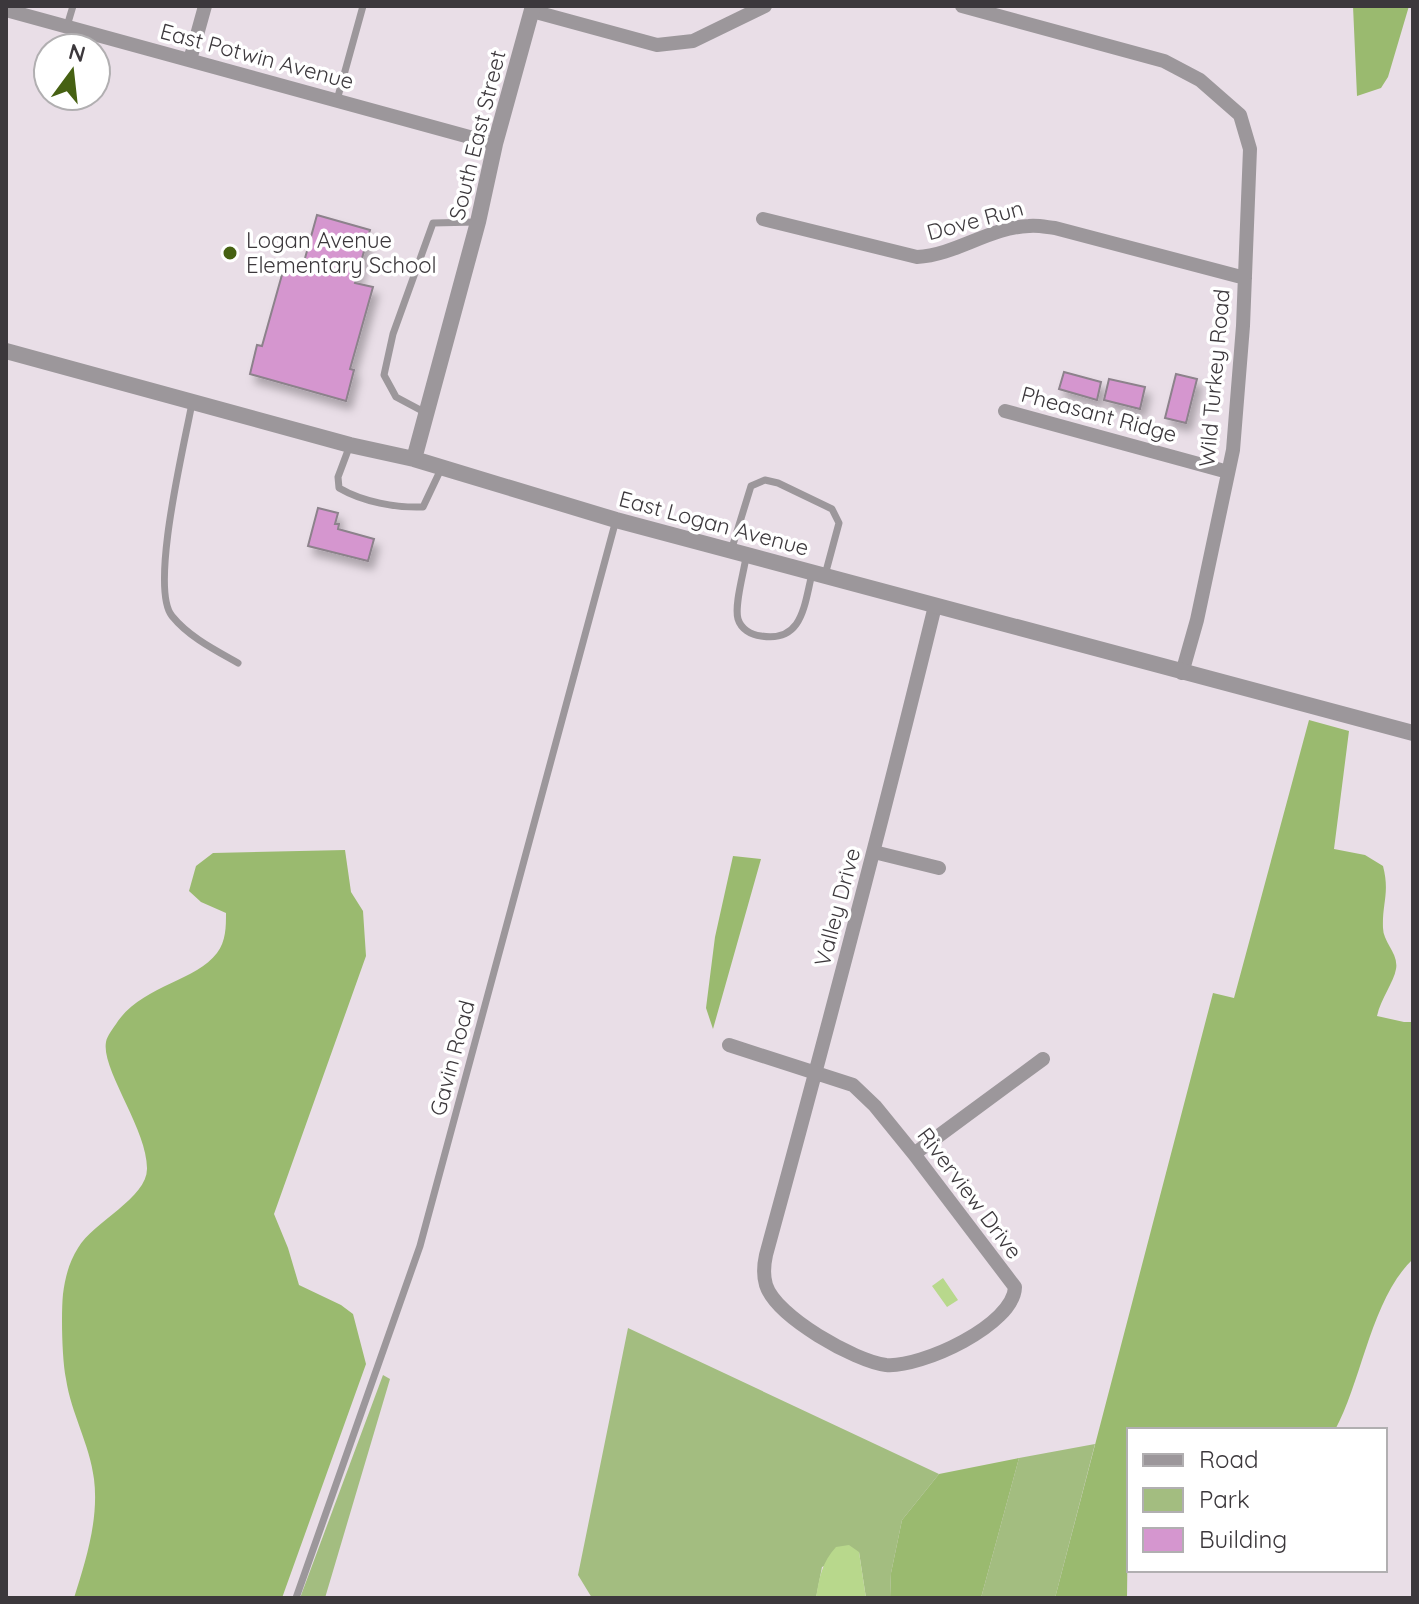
<svg xmlns="http://www.w3.org/2000/svg" width="1419" height="1604" viewBox="0 0 1419 1604" font-family="Quicksand,sans-serif">
<style>
.green{fill:#a3bd80}
.forest{fill:#9aba6f}
.water{fill:#b8d88c}
.building{fill:#d596cf;stroke:#8c828b;stroke-width:2;filter:url(#shadow)}
.lines{fill:none;stroke-linecap:round;stroke-linejoin:round}
.service{stroke:#9c979b;stroke-width:7}
.minor{stroke:#9c979b;stroke-width:14}
.tertiary{stroke:#9c979b;stroke-width:16}
.poi-dot{fill:#466112;stroke:#fff;stroke-width:3}
.labels{text-anchor:middle;dominant-baseline:central;stroke-width:7;stroke-linejoin:round;paint-order:stroke}
.street-label{font-size:22px;fill:#3c383c;stroke:#fff}
.poi-label{font-size:22px;fill:#3c383c;stroke:#fff;text-anchor:start}
</style>
<defs>
<filter id="shadow"><feDropShadow dx="5" dy="8" stdDeviation="4" flood-color="#0004"/></filter>
</defs>
<rect width="100%" height="100%" fill="#e9dee7"/>
<!-- green -->
<path class="green" d="M628,1328L939,1474L902,1520L891,1573L890,1598H866L859,1552L822,1567L816,1598H592L578,1575Z
M383,1375L390,1379L325,1598H300Z
M1095,1444L1055,1598H981L1019,1458Z"/>
<!-- forest -->
<path class="forest" d="M1353,6H1409L1388,77L1381,88L1357,96Z
M1309,720L1349,731L1334,849L1365,855L1383,866C1390,893 1382,903 1383,928C1383,942 1399,954 1396,969C1394,982 1381,998 1377,1016L1404,1022H1413V1259C1371,1299 1362,1381 1335,1430H1129L1127,1598H1055L1213,993L1234,998Z
M345,850L351,892L363,911L366,956L274,1214L288,1248L299,1285L341,1305L353,1314L366,1364L282,1598H74C86,1560 99,1519 94,1479C90,1445 71,1413 66,1379C62,1359 61,1314 63,1294C65,1278 69,1262 78,1248C94,1221 148,1198 147,1168C147,1129 101,1069 106,1042C107,1036 114,1027 118,1021C144,985 196,981 217,953C226,941 226,927 226,913L201,902L189,891L196,866L213,853Z
M733,856L761,859L713,1029L706,1008L715,937Z
M1019,1458L981,1598H890L891,1573L902,1520L939,1474Z"/>
<!-- water -->
<path class="water" d="M943,1278L958,1300L947,1307L932,1286Z
M849,1545L859,1552L866,1598H816C819,1578 822,1562 836,1547Z"/>
<!-- building -->
<path class="building" d="M317,215L370,230L355,283L373,287L350,369L354,370L346,401L250,374L257,345L262,346L285,264L302,269Z
M1064,372L1101,382L1097,400L1059,389Z
M1176,374L1197,379L1186,423L1165,418Z
M1109,379L1145,387L1140,409L1104,400Z
M318,508L338,513L335,524H339L338,529L374,539L368,561L308,546Z"/>
<g class="lines">
<!-- service -->
<path class="service" d="M67,26L73,6
M337,100L363,6
M192,403C185,442 149,588 172,616C189,637 215,650 238,663
M426,413L396,397L384,375L393,334L433,223L476,222
M350,445L338,477L339,488C363,502 396,508 423,507L441,469
M731,551L751,486L765,480L778,483L832,509L839,523L825,575
M746,557C744,572 734,605 738,619C741,629 751,635 761,636C803,643 804,605 812,574
M296,1598L420,1246L616,520"/>
<!-- minor -->
<path class="minor" d="M962,6L1164,61L1200,80L1240,115L1250,149L1243,326L1233,450L1197,620L1182,673
M6,10L495,144
M532,11L657,45L693,41L765,6
M190,60L205,6
M763,219L917,257C956,255 990,227 1029,226C1037,225 1046,227 1055,228L1245,278
M1005,411L1228,472
M874,852L939,868
M729,1045L853,1085L875,1106L914,1154L1015,1287C1014,1325 921,1368 886,1365C855,1361 776,1317 766,1285C763,1275 764,1264 766,1255C825,1039 882,823 935,606
M914,1154L1043,1059"/>
<!-- tertiary -->
<path class="tertiary" d="M6,351L350,445L414,459L616,520L1413,733
M414,459L478,222L495,144L533,6"/>
</g>
<!-- markers -->
<circle class="poi-dot" cx="230" cy="253" r="8"/>
<g class="labels">
<!-- street labels -->
<g class="street-label">
<text transform="translate(257 56) rotate(15)">East Potwin Avenue</text>
<text transform="translate(477 135) rotate(-76)">South East Street</text>
<text transform="translate(975 220) rotate(-15)">Dove Run</text>
<text transform="translate(1214 378) rotate(-85)">Wild Turkey Road</text>
<text transform="translate(1099 414) rotate(15)">Pheasant Ridge</text>
<text transform="translate(714 523) rotate(15)">East Logan Avenue</text>
<text transform="translate(837 907) rotate(-75)">Valley Drive</text>
<text transform="translate(452 1058) rotate(-75)">Gavin Road</text>
<text transform="translate(970 1193) rotate(53)">Riverview Drive</text>
</g>
<!-- poi labels -->
<g class="poi-label">
<text x="246" y="240">Logan Avenue<tspan x="246" dy="25">Elementary School</tspan></text>
</g>
</g>
<!-- border -->
<rect width="1419" height="1604" fill="none" stroke="#3c383c" stroke-width="16"/>
<!-- legend -->
<rect x="1127" y="1428" width="260" height="144" fill="#ffffff" stroke="#b1afb1" stroke-width="2"/>
<rect x="1143" y="1454" width="40" height="12" fill="#9c979b" stroke="#b1afb1" stroke-width="2"/>
<text x="1199" y="1468" font-size="24" fill="#3c383c">Road</text>
<rect x="1143" y="1488" width="40" height="24" fill="#a3bd80" stroke="#b1afb1" stroke-width="2"/>
<text x="1199" y="1508" font-size="24" fill="#3c383c">Park</text>
<rect x="1143" y="1528" width="40" height="24" fill="#d596cf" stroke="#b1afb1" stroke-width="2"/>
<text x="1199" y="1548" font-size="24" fill="#3c383c">Building</text>
<!-- north arrow -->
<g transform="translate(72 72) rotate(15)"><circle r="38" fill="#ffffff" stroke="#b1afb1" stroke-width="2"/>
<path d="M0-6L14 30L0 20L-14 30Z" fill="#466112"/>
<text y="-12" font-size="22" font-weight="bold" text-anchor="middle" fill="#3c383c">N</text>
</g>
</svg>
